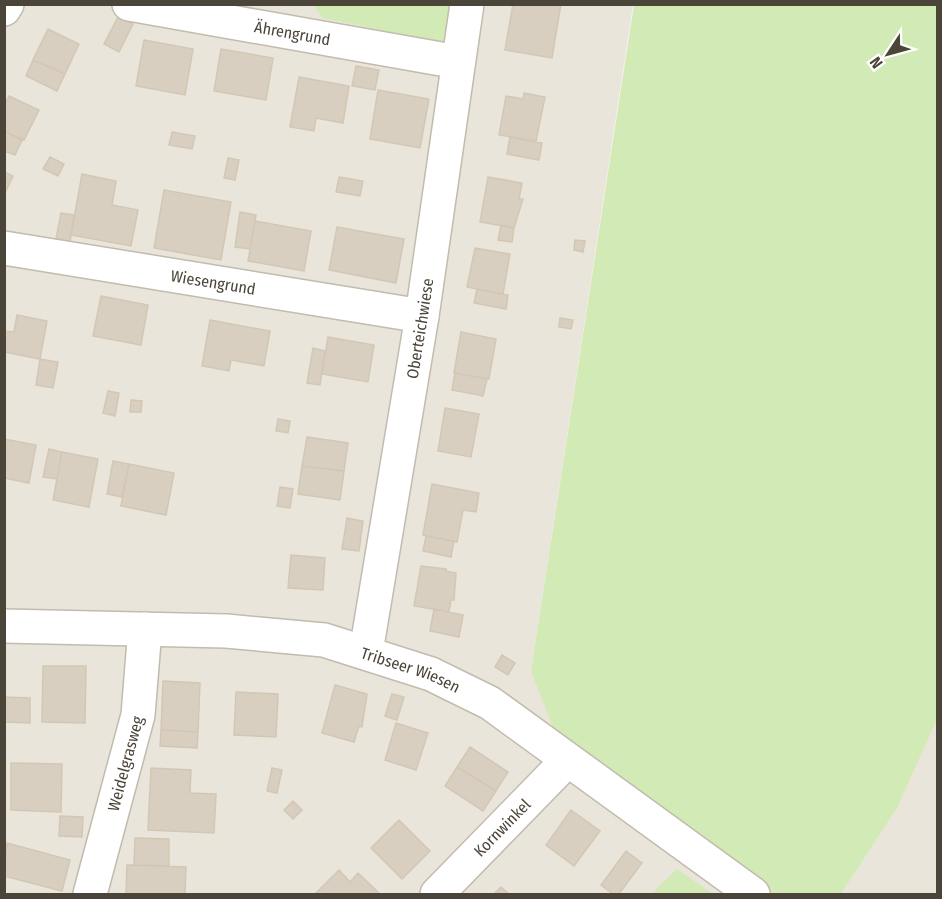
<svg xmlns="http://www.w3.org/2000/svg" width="942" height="899" viewBox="0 0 942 899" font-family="'Fira Sans Condensed',sans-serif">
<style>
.residential{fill:#eae5da}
.green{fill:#d2eab5}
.building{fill:#d8cfc1;stroke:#d3c7b4;stroke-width:1.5}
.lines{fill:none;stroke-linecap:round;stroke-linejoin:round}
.minor-casing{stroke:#c2bbae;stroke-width:36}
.minor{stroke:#fff;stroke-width:33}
.labels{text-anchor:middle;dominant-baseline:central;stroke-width:5;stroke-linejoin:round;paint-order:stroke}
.street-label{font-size:16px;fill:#4b4439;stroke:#fff}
</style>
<rect width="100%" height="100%" fill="#f6f3ec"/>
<!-- residential -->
<path class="residential" d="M5,5H314L322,18L454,5H633L531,671L753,894H5Z
M937,717V894H841L897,808Z"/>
<!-- green -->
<path class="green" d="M314,5H454L446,43L322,18Z
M634,5H937L938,717L897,808L841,894H753L565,758L531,671Z
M677,869L713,894H651Z"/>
<!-- building -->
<path class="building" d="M513,4H561L552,58L505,50Z
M118,17L133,24L119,52L104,44Z
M48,29L79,44L65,74L33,60Z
M144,40L193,49L185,95L136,86Z
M221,49L273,58L266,100L214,91Z
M33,60L65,74L57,91L26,76Z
M356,66L379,70L375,90L352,86Z
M299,77L349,86L343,123L316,118L314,131L290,127Z
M378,90L429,99L420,148L370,139Z
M524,93L545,97L536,141L499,135L506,96L523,99Z
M9,96L39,110L24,140L4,131V106Z
M4,131L22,140L15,155L4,151Z
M172,132L195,136L192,149L169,145Z
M510,137L542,143L539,160L507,154Z
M50,157L64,164L58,176L43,169Z
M228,158L239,160L235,180L224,178Z
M4,172L13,176L4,195Z
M82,174L116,181L112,205L138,210L131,246L71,235Z
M339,177L363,181L360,196L336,192Z
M488,177L522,183L519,199H523L514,228L480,222Z
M164,190L231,202L221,260L154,248Z
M240,212L256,215L250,249L235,247Z
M61,213L74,215L70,242L56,239Z
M255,221L311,231L304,271L248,261Z
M501,225L514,228L512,242L498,240Z
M337,227L404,239L396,283L329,270Z
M575,240L585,241L583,252L574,250Z
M475,248L510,254L503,294L467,287Z
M477,289L508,295L506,309L474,303Z
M101,296L148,305L141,345L93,336Z
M17,315L47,321L40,359L4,352V331L14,332Z
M560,318L573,320L571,329L559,327Z
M210,320L270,331L264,366L231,360L229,371L202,366Z
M461,332L496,339L489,379L454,373Z
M328,337L374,345L368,382L322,374Z
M313,348L325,351L320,385L307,383Z
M40,359L58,362L53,388L36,385Z
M455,373L487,379L483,396L452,390Z
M108,391L119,393L115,416L103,413Z
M131,400L142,401L141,412H130Z
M445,408L479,414L471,457L438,451Z
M278,419L290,421L288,433L276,431Z
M307,437L348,443L344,471L302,466Z
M4,439L36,445L29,483L4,478Z
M49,449L62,452L57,479L43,477Z
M62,452L98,459L89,507L53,500Z
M113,461L129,464L122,497L107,494Z
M129,464L174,473L166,515L121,506Z
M302,466L344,471L340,500L298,494Z
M432,484L479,493L476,512L463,510L457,542L423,535Z
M280,487L293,489L290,508L277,506Z
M347,518L363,521L359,551L342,549Z
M426,536L454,541L451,557L423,551Z
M291,555L325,558L323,590L288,588Z
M421,566L446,569V571L456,573L454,600H451L449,612L414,606Z
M434,609L463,615L459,637L430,631Z
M502,655L515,663L508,675L495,667Z
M43,666H86L85,723L42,722Z
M163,681L200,683L198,732L161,730Z
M335,685L367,694L362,727L359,726L354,742L322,733Z
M236,692L278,694L276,737L234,735Z
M392,694L404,697L397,720L385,716Z
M4,697L30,698V723L4,722Z
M396,723L428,733L416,770L385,760Z
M161,730L198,732L197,748L160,746Z
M470,747L508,772L496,791L457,767Z
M11,763L62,764L61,812L11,810Z
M457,767L496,791L483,811L445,786Z
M151,768L191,770L190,793L216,794L214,833L148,830Z
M272,768L282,770L277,793L267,791Z
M293,801L302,810L293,819L284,810Z
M571,810L600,831L574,866L546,845Z
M60,816L83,817L82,837L59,836Z
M399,820L430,851L402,879L371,848Z
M135,838L169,839V866L134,865Z
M7,843L70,860L62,891L4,876Z
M626,851L642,863L619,894H613L601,885Z
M127,865L186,867L185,894H126Z
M339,870L350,882L358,873L380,894H315Z
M501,887L509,894H494Z"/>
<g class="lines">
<defs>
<g id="minor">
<path id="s1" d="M129,4L458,62"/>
<path d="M4,9L7,4"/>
<path id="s2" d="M4,248L422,316"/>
<path id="s3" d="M4,626L226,631L324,640L431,674L490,703L753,894"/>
<path id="s4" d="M366,652L422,316L467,4"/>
<path id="s5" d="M90,894L138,715L145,629"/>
<path id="s6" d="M437,894L556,772L565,758"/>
</g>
</defs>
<!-- minor casing -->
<use href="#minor" class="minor-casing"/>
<!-- minor -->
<use href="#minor" class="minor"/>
</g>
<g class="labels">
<!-- street labels -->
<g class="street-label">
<text stroke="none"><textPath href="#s1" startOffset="166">Ährengrund</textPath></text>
<text stroke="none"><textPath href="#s2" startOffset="212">Wiesengrund</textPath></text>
<text stroke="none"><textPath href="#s4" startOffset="328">Oberteichwiese</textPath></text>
<text stroke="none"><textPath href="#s3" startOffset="412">Tribseer Wiesen</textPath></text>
<text stroke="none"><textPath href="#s5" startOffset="135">Weidelgrasweg</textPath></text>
<text stroke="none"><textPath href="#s6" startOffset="93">Kornwinkel</textPath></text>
</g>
</g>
<!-- border -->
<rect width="942" height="899" fill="none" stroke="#4b4439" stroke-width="12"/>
<!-- north arrow -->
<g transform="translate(888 54) rotate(234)" stroke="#ffffff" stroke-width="4.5" paint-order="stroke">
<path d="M0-4.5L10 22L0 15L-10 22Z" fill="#4b4439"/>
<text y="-9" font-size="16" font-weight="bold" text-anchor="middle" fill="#4b4439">N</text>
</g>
</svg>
